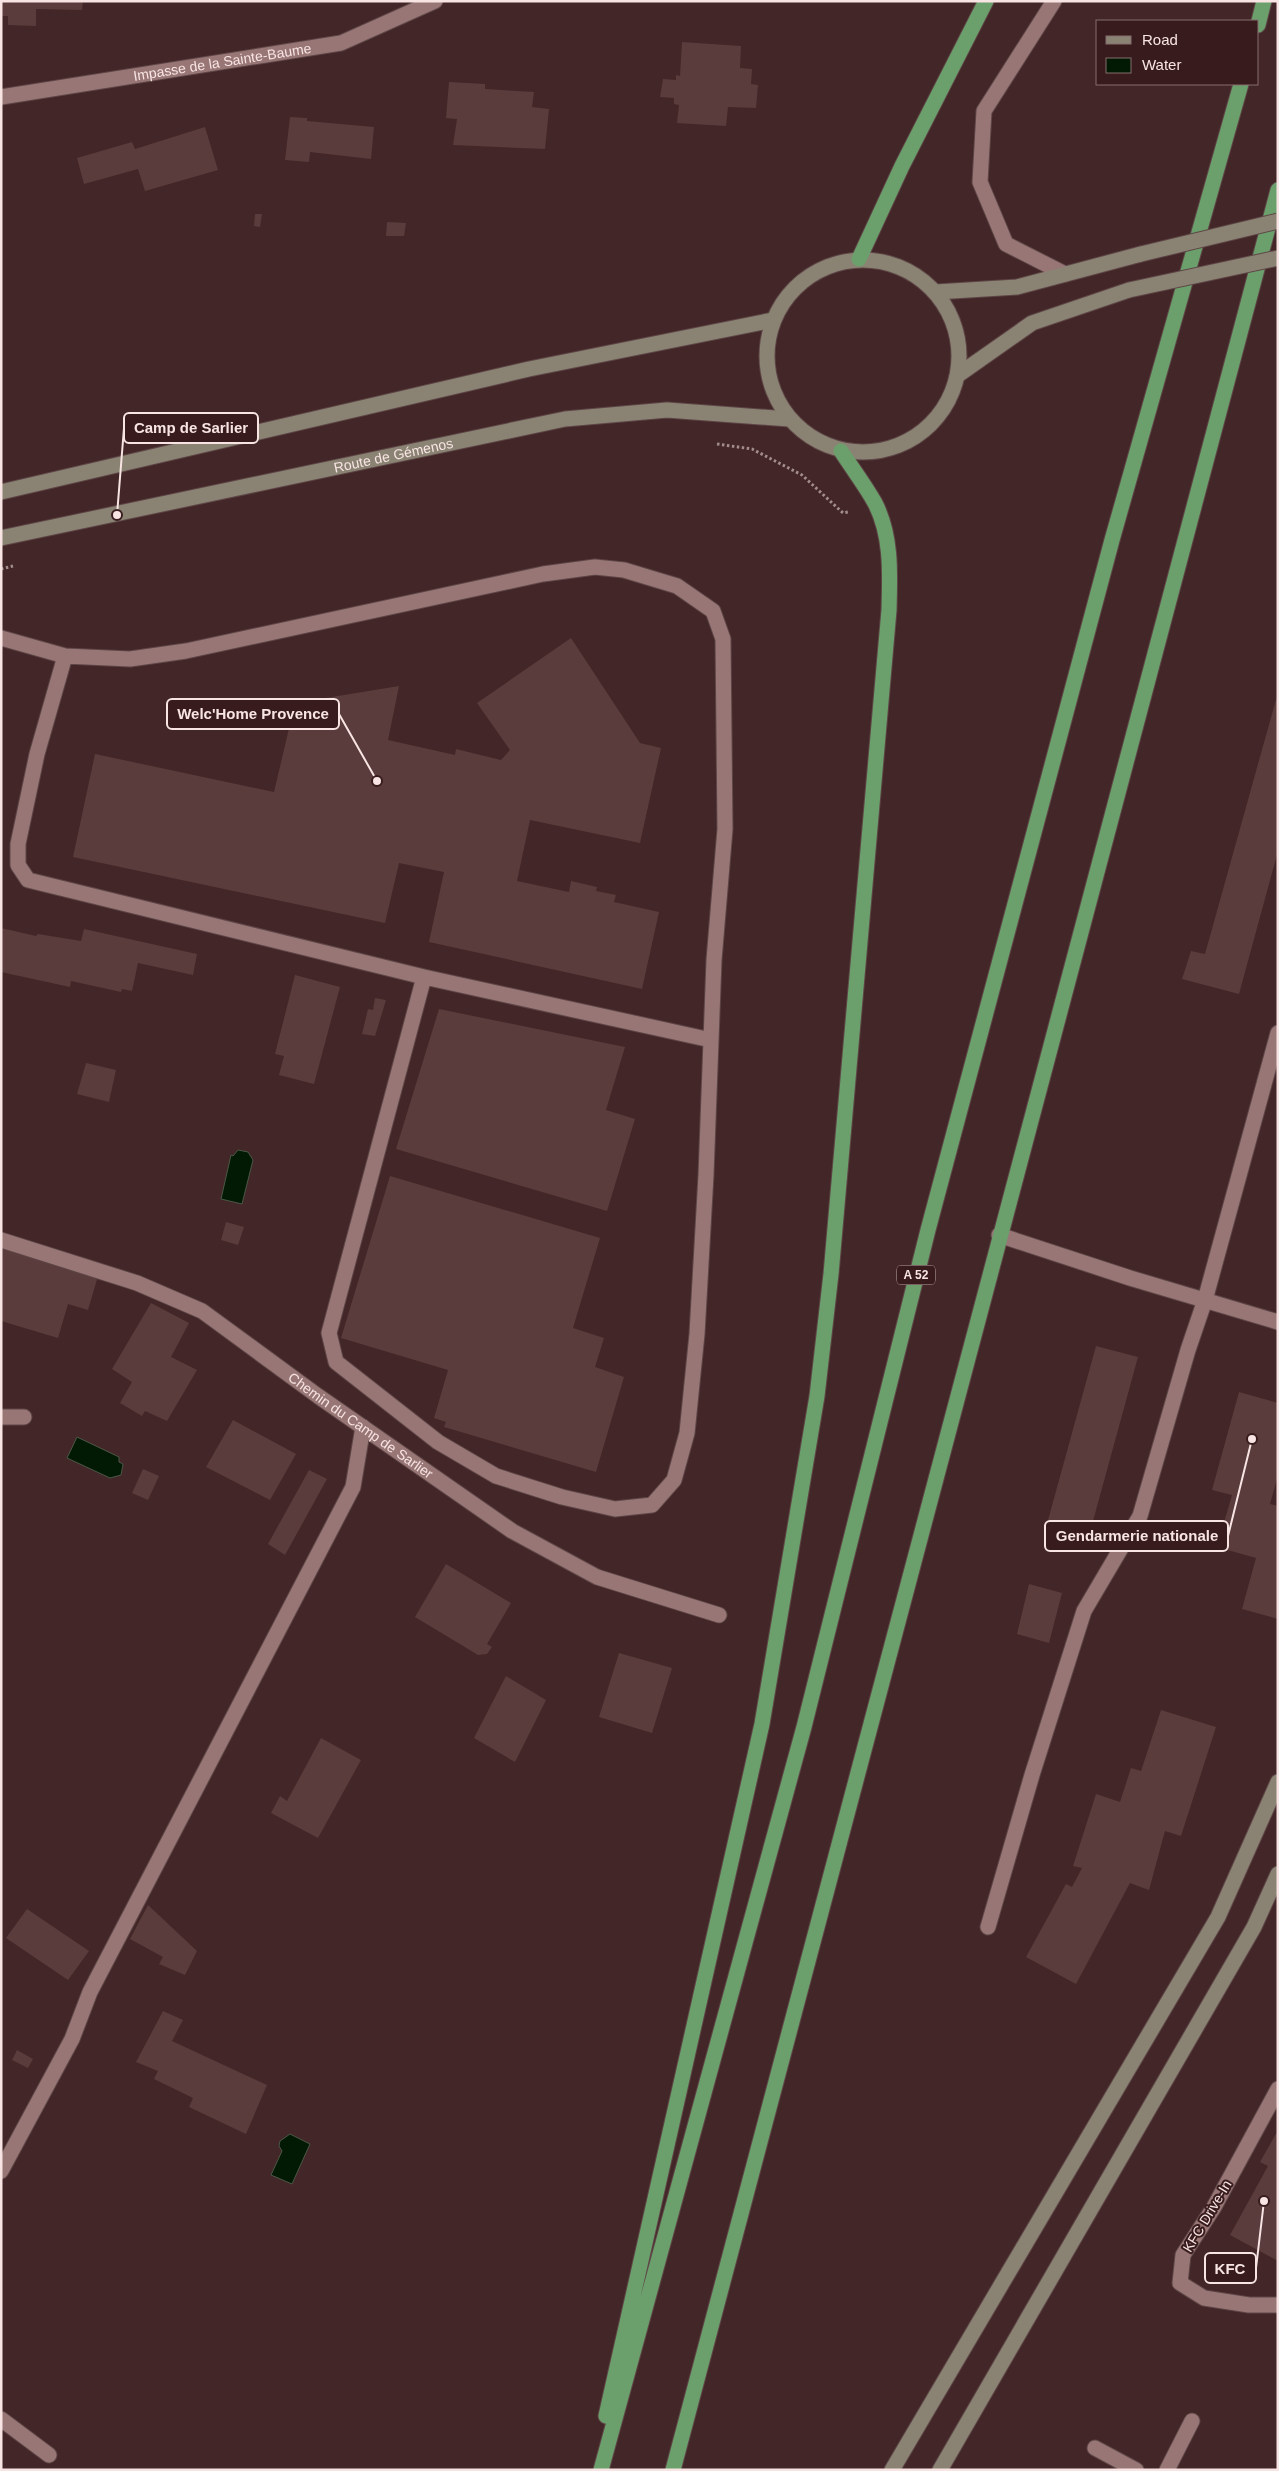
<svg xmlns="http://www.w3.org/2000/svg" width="1279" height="2471" viewBox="0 0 1279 2471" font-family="Arial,sans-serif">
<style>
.water{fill:#021a04;stroke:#4c5747}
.building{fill:#5a3c3c}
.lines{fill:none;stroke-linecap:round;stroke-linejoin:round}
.service-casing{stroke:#5e4647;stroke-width:17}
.minor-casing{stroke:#5e4647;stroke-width:17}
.secondary-casing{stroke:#5e4647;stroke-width:17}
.motorway-casing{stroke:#5e4647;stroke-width:17}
.path{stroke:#a38c8c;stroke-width:3;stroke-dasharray:2.5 2.5;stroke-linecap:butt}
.service{stroke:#987676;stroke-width:15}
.minor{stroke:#987676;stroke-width:15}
.secondary{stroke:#8a8373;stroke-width:15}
.motorway{stroke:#6ba06c;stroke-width:15}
.secondary-bridge-casing{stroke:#5e4647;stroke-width:17;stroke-linecap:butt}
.secondary-bridge{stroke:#8a8373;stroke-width:15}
.labels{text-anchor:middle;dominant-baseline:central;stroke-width:4;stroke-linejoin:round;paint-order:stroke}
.shield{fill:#381c1d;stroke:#bea8a8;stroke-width:1}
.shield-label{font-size:12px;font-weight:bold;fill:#f7e4e3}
.street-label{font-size:14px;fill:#f7e4e3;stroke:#381c1d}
.leader{fill:none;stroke:#f7e4e3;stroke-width:2}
.callout-dot{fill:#f7e4e3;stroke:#381c1d;stroke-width:2}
.callout{fill:#381c1d;stroke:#f7e4e3;stroke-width:2}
.callout-label{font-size:15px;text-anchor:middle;font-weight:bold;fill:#f7e4e3}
</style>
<rect width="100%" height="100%" fill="#432627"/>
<!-- water -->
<path class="water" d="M238,1150L248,1152L253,1160L242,1204L221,1199L231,1155L233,1156Z
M77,1437L119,1457V1462L123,1464L121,1475L110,1478L67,1458Z
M290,2134L310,2144L292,2184L271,2175L282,2151L279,2146L280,2141Z"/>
<!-- building -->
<path class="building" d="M1,1H83L82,10L36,9V26L8,25V16H1Z
M682,42L741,46L740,68L752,69L751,84L758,85L756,108L728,107L726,126L677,123L679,105L674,104V98L660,97L663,79L676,80V75L680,76Z
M449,82L485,84V89L534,92L532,107L549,109L545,149L453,145L457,119L446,118Z
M290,117L307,118V121L374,127L371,159L310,152L309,162L285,160Z
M205,127L218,170L145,191L138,169L84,184L77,158L132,142L135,149Z
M255,214H262L260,227L254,226Z
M387,222L406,223L404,236H386Z
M571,638L640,743L661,748L640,843L530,820L517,881L569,892L571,881L597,887L596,891L616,895L614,902L659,912L642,989L429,942L444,872L399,863L385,923L73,857L95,754L274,792L295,703L399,686L388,740L455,755L456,749L501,760L510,750L477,703Z
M1277,696L1278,851L1239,994L1182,979L1191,951L1205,954Z
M1,928L36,936L38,934L81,941L84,929L197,954L193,975L138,963L132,991L122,989L121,992L71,981L70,987L1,972Z
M295,975L340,987L314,1084L279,1075L284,1056L275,1054Z
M375,998L386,1000L375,1036L362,1034L368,1009L373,1010Z
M439,1009L625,1047L606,1110L635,1119L607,1211L396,1149Z
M86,1063L116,1070L109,1102L77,1094Z
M390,1176L600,1238L573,1328L604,1338L595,1367L624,1377L596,1472L444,1427L446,1422L434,1418L448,1370L341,1338Z
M226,1222L244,1227L238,1245L221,1240Z
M1,1248L98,1276L88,1310L68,1304L58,1338L1,1321Z
M151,1303L189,1323L171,1357L197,1370L167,1421L145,1411L142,1416L120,1403L132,1382L112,1369Z
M1096,1346L1138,1357L1087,1543L1045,1531Z
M1239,1392L1278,1403V1475L1270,1504L1278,1506V1619L1242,1609L1256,1558L1217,1547L1232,1495L1212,1490Z
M233,1420L296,1454L270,1500L206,1467Z
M143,1469L159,1476L148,1500L132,1493Z
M309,1470L327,1479L285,1555L268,1544Z
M446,1564L511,1603L487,1644L492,1647L487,1654L478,1655L415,1617Z
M1029,1584L1062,1593L1049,1643L1017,1634Z
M619,1653L672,1668L652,1733L599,1717Z
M506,1676L546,1700L515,1762L474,1738Z
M1161,1710L1216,1727L1181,1836L1165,1831L1149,1890L1130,1883L1076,1984L1026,1957L1066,1884L1072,1887L1082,1868L1073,1866L1096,1794L1120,1802L1131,1768L1141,1771Z
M321,1738L361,1760L318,1838L271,1813L280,1796L287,1801Z
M148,1905L197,1951L185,1975L159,1964L163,1957L130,1939Z
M27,1909L89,1951L68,1980L6,1938Z
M163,2011L183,2020L172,2041L267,2085L246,2134L189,2107L193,2098L154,2079L158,2071L136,2062Z
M17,2050L33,2059L28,2068L12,2060Z
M1278,2130V2261L1230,2235L1268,2166L1260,2162Z"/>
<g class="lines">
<defs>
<path id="service" d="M1054,1L984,111L980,182L1006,244L1065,274
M1,638L65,656L130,659L186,651L543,574L595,567L624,570L677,586L713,611L723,639L725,829L714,960L706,1175L697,1334L687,1433L674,1480L652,1505L615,1509L562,1497L496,1476L438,1442L336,1362L329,1333L424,977
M65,656L37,754L18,844V865L28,880L424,977L711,1040
M999,1235L1130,1278L1278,1322
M1,1417H24
M988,1927L1032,1775L1084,1611L1140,1516L1188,1350L1205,1300L1278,1033
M1278,2089L1214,2207L1183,2255L1180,2283L1204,2298L1249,2305H1278
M1,2171L72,2039L90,1992L353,1487L363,1427
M1,2419L49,2455
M1095,2448L1136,2470
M1167,2470L1192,2421"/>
<g id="minor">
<path id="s1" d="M1,97L341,43L435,1"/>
<path id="s2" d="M1,1240L137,1283L202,1311L318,1396L512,1531L597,1577L719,1615"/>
</g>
<g id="secondary">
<circle cx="863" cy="356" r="96"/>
<path d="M936,292L1017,287L1141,254"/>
<path d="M958,375L1032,323L1129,290"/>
<path d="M1,492L529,369L773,320"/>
<path id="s3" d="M1,538L565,419L667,410L789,419"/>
<path d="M892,2470L1218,1917L1278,1782"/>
<path d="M940,2470L1254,1927L1278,1874"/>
</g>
<path id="motorway" d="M1258,25L1264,1
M859,259L902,166L986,1
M606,2416L762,1724L817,1396L831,1274L889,610C890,574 892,536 875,503C865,485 852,468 841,451
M601,2470L804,1727L928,1230L1112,540L1241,84
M673,2470L1278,190"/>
</defs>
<!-- service casing -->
<use href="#service" class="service-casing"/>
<!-- minor casing -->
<use href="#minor" class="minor-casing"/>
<!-- secondary casing -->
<use href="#secondary" class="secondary-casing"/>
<!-- motorway casing -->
<use href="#motorway" class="motorway-casing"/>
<!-- path -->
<path class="path" d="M717,444L752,449L802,475L843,513L848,512
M1,569L13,566"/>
<!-- service -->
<use href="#service" class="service"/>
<!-- minor -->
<use href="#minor" class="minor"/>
<!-- secondary -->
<use href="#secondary" class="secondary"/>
<!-- motorway -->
<use href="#motorway" class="motorway"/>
<defs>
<path id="secondary-bridge" d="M1141,254L1278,221
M1129,290L1278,258"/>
</defs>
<!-- secondary-bridge casing -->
<use href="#secondary-bridge" class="secondary-bridge-casing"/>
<!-- secondary-bridge -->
<use href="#secondary-bridge" class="secondary-bridge"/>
</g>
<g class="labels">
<!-- shield labels -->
<rect class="shield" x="897" y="1265.5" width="38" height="19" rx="4"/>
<g class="shield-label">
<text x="916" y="1275">A 52</text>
</g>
<!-- street labels -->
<g class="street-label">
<text stroke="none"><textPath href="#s1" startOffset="224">Impasse de la Sainte-Baume</textPath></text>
<text stroke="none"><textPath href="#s3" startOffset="401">Route de Gémenos</textPath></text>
<text stroke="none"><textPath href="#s2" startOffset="409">Chemin du Camp de Sarlier</textPath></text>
<text transform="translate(1207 2216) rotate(-59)">KFC Drive-In</text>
</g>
</g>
<!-- callouts -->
<path class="leader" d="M117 515L124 428M377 781L339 714M1252 1439L1228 1536M1264 2201L1256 2268"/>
<g class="callout-dot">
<circle cx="117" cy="515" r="5"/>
<circle cx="377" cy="781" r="5"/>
<circle cx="1252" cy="1439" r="5"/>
<circle cx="1264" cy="2201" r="5"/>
</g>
<g class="callout">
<rect x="124" y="413" width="134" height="30" rx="5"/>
<rect x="167" y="699" width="172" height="30" rx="5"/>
<rect x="1045" y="1521" width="183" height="30" rx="5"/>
<rect x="1205" y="2253" width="51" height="30" rx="5"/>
</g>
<g class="callout-label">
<text x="191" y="433">Camp de Sarlier</text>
<text x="253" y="719">Welc'Home Provence</text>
<text x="1137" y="1541">Gendarmerie nationale</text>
<text x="1230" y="2274">KFC</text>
</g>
<!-- border -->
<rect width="1279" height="2471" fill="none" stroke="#f7e4e3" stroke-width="5"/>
<!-- legend -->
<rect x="1096" y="20" width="162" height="65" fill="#381c1d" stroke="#846c6c"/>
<rect x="1106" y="36" width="25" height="8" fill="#8a8373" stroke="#846c6c"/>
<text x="1142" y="45" font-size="15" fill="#f7e4e3">Road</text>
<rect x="1106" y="58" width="25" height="15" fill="#021a04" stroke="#846c6c"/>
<text x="1142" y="70" font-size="15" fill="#f7e4e3">Water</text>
</svg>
